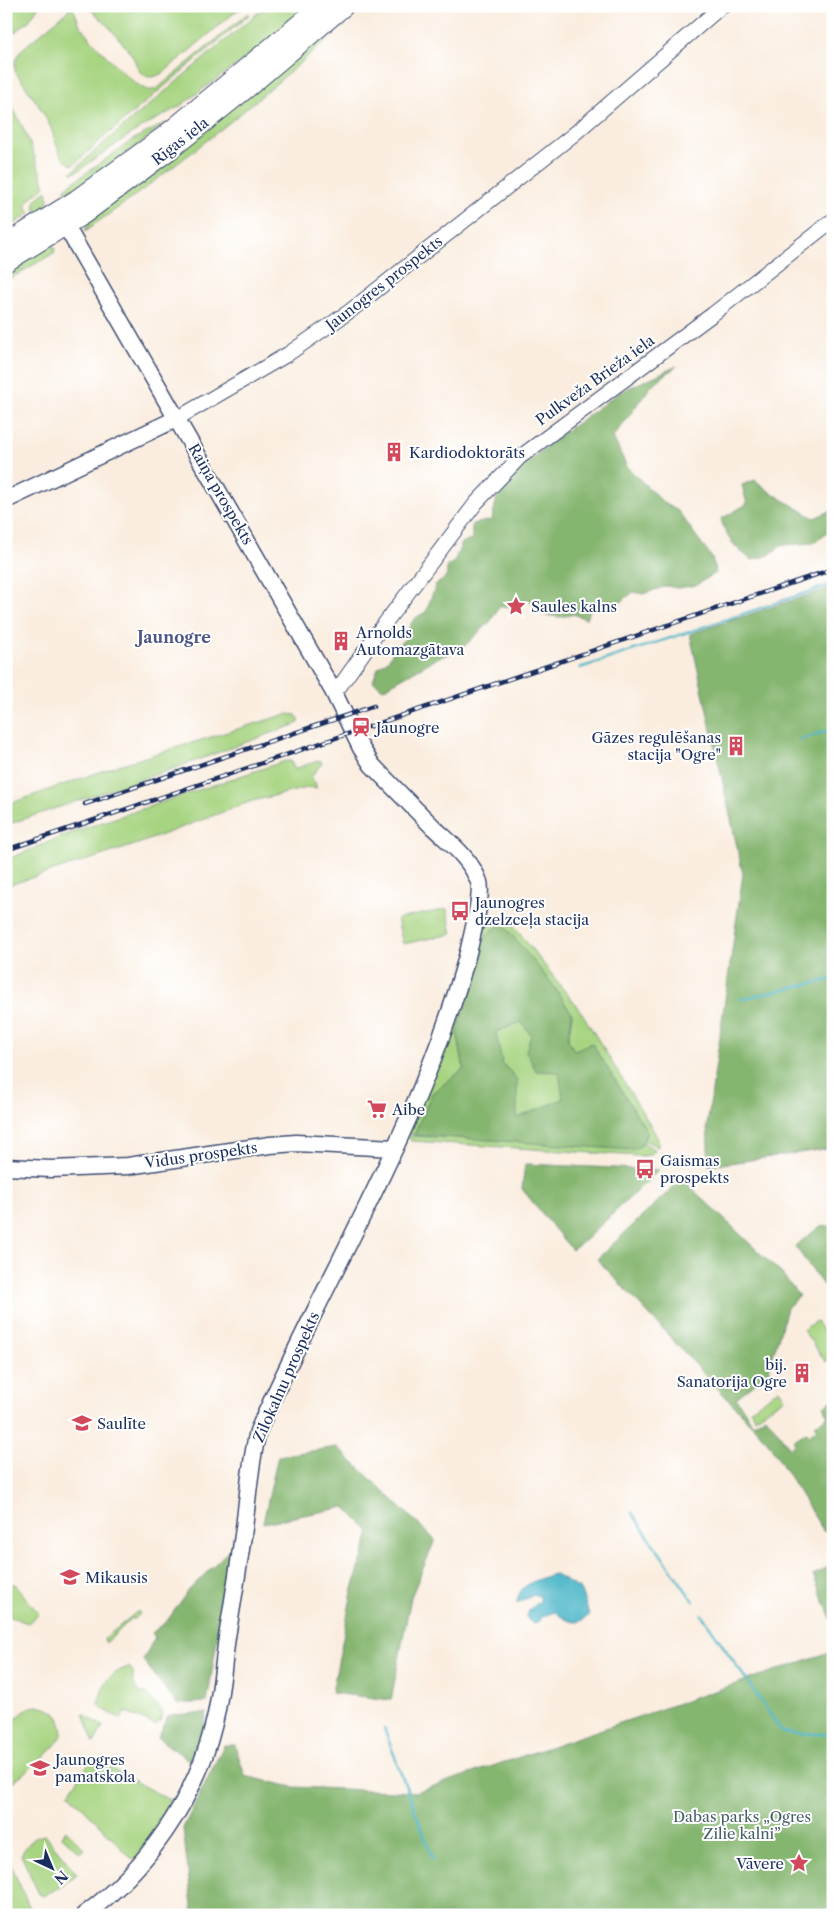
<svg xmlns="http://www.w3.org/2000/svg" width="839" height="1921" viewBox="0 0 839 1921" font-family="'Libre Caslon Text',serif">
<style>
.green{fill:#a7d481;stroke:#618270}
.forest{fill:#85b66f;stroke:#507266;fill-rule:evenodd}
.water{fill:#49b5c7;stroke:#327292}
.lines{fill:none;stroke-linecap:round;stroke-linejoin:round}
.stream{stroke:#49b5c7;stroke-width:2.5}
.tertiary-casing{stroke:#3c4c71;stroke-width:16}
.secondary-casing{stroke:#3c4c71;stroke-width:19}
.trunk-casing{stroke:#3c4c71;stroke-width:21}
.tertiary{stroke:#fff;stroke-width:14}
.secondary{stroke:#fff;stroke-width:16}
.trunk{stroke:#fff;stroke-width:19}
.rail-casing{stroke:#1b2f5e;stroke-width:4.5}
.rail{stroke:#fff;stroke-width:2.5;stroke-dasharray:8;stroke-linecap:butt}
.labels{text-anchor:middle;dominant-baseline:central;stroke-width:4;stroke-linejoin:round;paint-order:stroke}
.street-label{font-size:15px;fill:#1b2f5e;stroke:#fff}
.poi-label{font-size:15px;fill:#1b2f5e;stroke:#fff;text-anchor:start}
.park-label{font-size:15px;fill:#456168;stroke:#fff}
.neighbourhood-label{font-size:16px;font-weight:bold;fill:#4d5686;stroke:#fff}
</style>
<rect width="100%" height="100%" fill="#fff"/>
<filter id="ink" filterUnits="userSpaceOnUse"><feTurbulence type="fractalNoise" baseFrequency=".02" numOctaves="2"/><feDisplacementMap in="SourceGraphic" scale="10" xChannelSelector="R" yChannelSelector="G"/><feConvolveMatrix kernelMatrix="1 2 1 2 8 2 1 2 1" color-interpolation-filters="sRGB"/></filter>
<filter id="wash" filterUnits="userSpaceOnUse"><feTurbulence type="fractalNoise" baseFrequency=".0096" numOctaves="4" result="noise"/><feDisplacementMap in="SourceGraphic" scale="20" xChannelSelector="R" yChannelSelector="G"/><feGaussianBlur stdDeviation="1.12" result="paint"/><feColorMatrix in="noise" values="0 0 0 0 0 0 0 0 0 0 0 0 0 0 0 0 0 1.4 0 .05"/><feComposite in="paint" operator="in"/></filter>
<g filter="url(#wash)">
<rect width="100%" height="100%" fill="#faeddf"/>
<!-- green -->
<path class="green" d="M6,6H39L29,21L6,39Z
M85,6H239L240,8L163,73C157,76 150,79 144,75C137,71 136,62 132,55C119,38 103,18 85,6Z
M266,6H308L262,46L180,106L137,130L76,172L71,173L98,148Z
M352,6H365C276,86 184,163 85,231L89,222L100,210Z
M72,7C76,13 77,19 80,25C89,39 132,86 148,90C152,91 155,89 159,87L248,13L249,15L96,144L74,165C57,162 56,137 49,124C40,105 26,88 15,71V62L20,51Z
M6,98C25,124 34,156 45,186C37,196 19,199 30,213L6,230Z
M166,123L138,145L66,196L65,188L134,139Z
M47,191C50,202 46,208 38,216L34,206L37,198Z
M52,243L55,250L54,253L6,281V272Z
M287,714L296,715L299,719V723L181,766L6,825V805L119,765Z
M320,760L322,763L311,777L316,784V789L311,787L252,801L135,845L6,886V860L73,832L285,761H291L294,769Z
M447,909L452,934L403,944L397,919Z
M504,918L513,925L582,1013L652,1128L658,1139V1147L644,1140L647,1131L574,1050L568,1040L572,1014L553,985L503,925L494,929L487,936L481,929L489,922Z
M479,932L485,937L481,940L457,1032L464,1069L432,1093L414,1135L407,1133Z
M496,974L579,1091L547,1123L469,1124Z
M408,1136L642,1145L643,1142L655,1150C652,1156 646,1156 639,1156L411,1141Z
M816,1321L833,1346V1356L826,1362L803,1330Z
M779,1389L785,1398L755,1418L750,1410Z
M15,1584L39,1614L28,1623L10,1617L6,1603V1585Z
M138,1611L140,1614L134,1620L132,1618L106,1643L104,1639Z
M129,1667L133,1671V1683L141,1694L145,1692L163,1712L160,1721L155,1725L125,1712L121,1719L101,1708L98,1704C103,1685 108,1673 129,1667Z
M36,1706C46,1708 54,1709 59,1718C62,1724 64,1731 61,1737C55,1750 19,1777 6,1787V1728L28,1708Z
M83,1714L103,1726L94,1743Z
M92,1758L171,1801L154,1831L134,1861L69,1793Z
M66,1830L85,1849L80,1853L61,1835Z
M45,1835L77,1874L63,1885L43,1896L39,1894L21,1855C27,1845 33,1836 45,1835Z
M6,1854L33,1915H6Z"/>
<!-- forest -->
<path class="forest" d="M677,366L652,385L613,437L627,467L663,502L678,511L712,558L716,573L696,585L678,588L666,586L643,594L633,592C618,605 613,611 593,603L586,619L573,614L560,617L544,615L534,603L526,599L516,606L499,607L490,622L459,651L439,657L383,689L373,681L378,668L389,659L396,647L407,637C409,623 413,618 426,612L436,584L442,581L447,575V566L454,562L462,543L472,539V524L492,520L498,492L530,460L558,437L620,392Z
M755,480L770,492L814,518L833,510V533H826L814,543L782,545L769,555L752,560C737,550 726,538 721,519L747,504L742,485Z
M833,587V1148L709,1166L707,1126L743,874L690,634Z
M503,924L553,985L572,1014L568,1040L574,1050L592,1043L647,1131L642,1145L632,1150L414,1135L432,1093L464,1069L457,1032L481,940L494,929ZM521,1022L531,1035L526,1051L536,1071L559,1072L563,1099L517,1118V1079L502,1063L496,1032Z
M525,1164L659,1170L583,1242L572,1250L522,1189Z
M682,1179L782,1274L799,1296L787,1308L768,1373L736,1398L753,1424L766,1416L790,1448L795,1444L793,1441L806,1432L808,1435L817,1429L815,1425L828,1416L825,1411L826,1409L824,1406L833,1400V1528L824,1532L768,1442L597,1259Z
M822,1225L833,1227V1299L795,1246Z
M337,1447L435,1540L411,1597L391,1700L332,1693L352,1592L370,1532L345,1507L263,1523L278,1456Z
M232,1547L207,1702L177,1704L143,1660L155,1637L152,1633L167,1621L189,1590Z
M833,1564V1623L813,1575Z
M833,1651V1915H193L183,1828L224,1745H235L245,1776L293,1787L416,1792Z
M207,1713L201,1738L190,1761L158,1738L167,1718L171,1715Z"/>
<!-- water -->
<path class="water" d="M554,1574L580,1589L589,1614C579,1628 566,1621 555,1612L543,1616L540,1621L534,1624L528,1620L527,1616L529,1610L540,1601V1596L534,1595L517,1603C517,1584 539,1579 554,1574Z"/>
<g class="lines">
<!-- stream -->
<path class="stream" d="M580,668L833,584
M799,740L833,729
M740,999L833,979
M632,1513L693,1601
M702,1615L782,1732L833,1735
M384,1728L433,1859"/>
</g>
</g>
<g filter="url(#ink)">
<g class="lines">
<defs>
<path id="tertiary" d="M178,418L288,354L350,311L573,135L722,6
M333,691L340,686L376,635L476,503L520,457L713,314L833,220"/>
<path id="secondary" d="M59,214L333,691L361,748L372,765C392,786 413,807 433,827C450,843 471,859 479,882C483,896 472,934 469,949C424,1120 329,1270 258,1431C250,1463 248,1496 244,1528C239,1565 233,1601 227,1637C223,1667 221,1698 213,1727C195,1800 145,1871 84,1915
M6,500L178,418
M6,1167L51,1169L128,1166L270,1145L296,1143L395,1148"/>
<path id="trunk" d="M6,244L76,200L163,137L321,6
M6,262L84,214L172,148L252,84L344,6"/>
</defs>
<!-- tertiary casing -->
<use href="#tertiary" class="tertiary-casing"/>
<!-- secondary casing -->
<use href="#secondary" class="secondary-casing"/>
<!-- trunk casing -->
<use href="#trunk" class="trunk-casing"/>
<!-- tertiary -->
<use href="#tertiary" class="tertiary"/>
<!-- secondary -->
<use href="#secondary" class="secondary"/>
<!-- trunk -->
<use href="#trunk" class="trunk"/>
<defs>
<path id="rail" d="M85,804L374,706
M6,850L833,569"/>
</defs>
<!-- rail casing -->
<use href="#rail" class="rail-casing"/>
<!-- rail -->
<use href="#rail" class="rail"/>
</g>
</g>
<!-- icons -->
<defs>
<symbol id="building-bare" viewBox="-9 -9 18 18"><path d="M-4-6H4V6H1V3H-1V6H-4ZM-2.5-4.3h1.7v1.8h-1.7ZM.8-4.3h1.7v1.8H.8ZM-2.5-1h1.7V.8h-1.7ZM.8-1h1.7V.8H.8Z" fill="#d1495b" stroke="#fff" stroke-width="2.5" paint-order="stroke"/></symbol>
<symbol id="sight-bare" viewBox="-9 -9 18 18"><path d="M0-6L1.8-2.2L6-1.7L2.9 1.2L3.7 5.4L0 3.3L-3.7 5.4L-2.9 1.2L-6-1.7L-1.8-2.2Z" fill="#d1495b" stroke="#fff" stroke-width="2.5" paint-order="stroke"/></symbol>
<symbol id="station-bare" viewBox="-9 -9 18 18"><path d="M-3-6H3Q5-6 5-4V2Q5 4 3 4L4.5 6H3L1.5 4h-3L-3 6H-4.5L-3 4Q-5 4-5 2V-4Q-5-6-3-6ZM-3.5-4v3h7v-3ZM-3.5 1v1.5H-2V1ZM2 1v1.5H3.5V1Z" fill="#d1495b" stroke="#fff" stroke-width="2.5" paint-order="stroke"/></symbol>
<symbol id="bus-bare" viewBox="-9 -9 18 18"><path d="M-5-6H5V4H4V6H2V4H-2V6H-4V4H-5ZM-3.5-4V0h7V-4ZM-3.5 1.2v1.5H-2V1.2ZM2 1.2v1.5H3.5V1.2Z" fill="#d1495b" stroke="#fff" stroke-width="2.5" paint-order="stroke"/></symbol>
<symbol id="supermarket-bare" viewBox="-9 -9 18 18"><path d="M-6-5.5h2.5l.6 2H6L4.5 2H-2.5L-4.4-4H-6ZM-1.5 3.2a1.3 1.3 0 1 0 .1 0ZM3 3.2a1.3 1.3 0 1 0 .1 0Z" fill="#d1495b" stroke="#fff" stroke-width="2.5" paint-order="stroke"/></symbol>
<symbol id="school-bare" viewBox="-9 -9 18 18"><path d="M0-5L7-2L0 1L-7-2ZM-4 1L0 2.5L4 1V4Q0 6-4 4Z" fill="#d1495b" stroke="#fff" stroke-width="2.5" paint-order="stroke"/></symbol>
</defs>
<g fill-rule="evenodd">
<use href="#building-bare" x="380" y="438" width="28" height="28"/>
<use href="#sight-bare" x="502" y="592" width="28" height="28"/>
<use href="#building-bare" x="327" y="627" width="28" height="28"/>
<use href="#station-bare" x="347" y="713" width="28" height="28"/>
<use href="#building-bare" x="722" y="732" width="28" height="28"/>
<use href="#bus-bare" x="446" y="897" width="28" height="28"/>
<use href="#supermarket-bare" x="363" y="1095" width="28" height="28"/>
<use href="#bus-bare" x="631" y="1155" width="28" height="28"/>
<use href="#building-bare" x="788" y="1359" width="28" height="28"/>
<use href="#school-bare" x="68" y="1409" width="28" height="28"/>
<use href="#school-bare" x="56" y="1563" width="28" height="28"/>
<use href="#school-bare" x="26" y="1754" width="28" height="28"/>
<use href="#sight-bare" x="785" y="1849" width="28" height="28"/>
</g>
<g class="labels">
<!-- street labels -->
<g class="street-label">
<text transform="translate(180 141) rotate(-38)">Rīgas iela</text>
<text transform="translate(384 283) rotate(-38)">Jaunogres prospekts</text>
<text transform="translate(595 380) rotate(-36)">Pulkveža Brieža iela</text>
<text transform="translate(221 494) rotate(60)">Raiņa prospekts</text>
<text transform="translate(201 1155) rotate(-8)">Vidus prospekts</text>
<text transform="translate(286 1377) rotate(-66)">Zilokalnu prospekts</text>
</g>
<!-- poi labels -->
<g class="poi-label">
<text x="409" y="452">Kardiodoktorāts</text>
<text x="531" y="606">Saules kalns</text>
<text x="356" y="632">Arnolds<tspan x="356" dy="17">Automazgātava</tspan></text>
<text x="376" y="727">Jaunogre</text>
<text x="721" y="737" text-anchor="end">Gāzes regulēšanas<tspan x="721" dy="17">stacija "Ogre"</tspan></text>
<text x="475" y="902">Jaunogres<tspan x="475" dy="17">dzelzceļa stacija</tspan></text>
<text x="392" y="1109">Aibe</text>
<text x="660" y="1160">Gaismas<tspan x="660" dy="17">prospekts</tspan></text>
<text x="787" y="1364" text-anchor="end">bij.<tspan x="787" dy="17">Sanatorija Ogre</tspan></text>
<text x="97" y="1423">Saulīte</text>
<text x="85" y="1577">Mikausis</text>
<text x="55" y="1759">Jaunogres<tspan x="55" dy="17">pamatskola</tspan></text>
<text x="784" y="1863" text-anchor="end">Vāvere</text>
</g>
<!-- park labels -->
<g class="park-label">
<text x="742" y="1816">Dabas parks „Ogres<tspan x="742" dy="17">Zilie kalni”</tspan></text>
</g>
<!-- neighbourhood labels -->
<g class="neighbourhood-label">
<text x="174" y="637">Jaunogre</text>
</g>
</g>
<!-- margin -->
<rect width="839" height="1921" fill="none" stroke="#fff" stroke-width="25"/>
<!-- north arrow -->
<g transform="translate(52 1868) rotate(136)" stroke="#ffffff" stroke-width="4" paint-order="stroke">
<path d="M0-4L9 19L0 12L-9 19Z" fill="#1b2f5e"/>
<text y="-8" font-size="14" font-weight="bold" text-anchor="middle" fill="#1b2f5e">N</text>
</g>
</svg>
